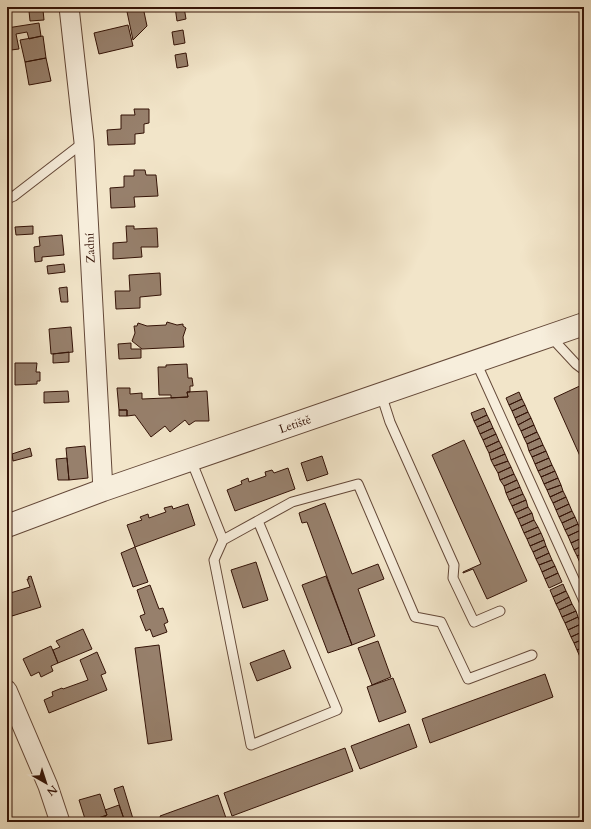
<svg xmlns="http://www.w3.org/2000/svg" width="591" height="829" viewBox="0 0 591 829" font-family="Cardo,serif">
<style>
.building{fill:#97806c;stroke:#341307}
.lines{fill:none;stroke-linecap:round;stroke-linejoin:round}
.service-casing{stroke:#644838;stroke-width:11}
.minor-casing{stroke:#644838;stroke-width:21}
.tertiary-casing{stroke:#644838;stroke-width:24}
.service{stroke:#f7eedc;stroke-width:9}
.minor{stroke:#f7eedc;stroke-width:19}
.tertiary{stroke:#f7eedc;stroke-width:22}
.labels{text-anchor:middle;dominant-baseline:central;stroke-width:4;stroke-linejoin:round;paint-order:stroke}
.street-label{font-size:12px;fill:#341307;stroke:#f7eedc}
</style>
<rect width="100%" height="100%" fill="#f2e5c9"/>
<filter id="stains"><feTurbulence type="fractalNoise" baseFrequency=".005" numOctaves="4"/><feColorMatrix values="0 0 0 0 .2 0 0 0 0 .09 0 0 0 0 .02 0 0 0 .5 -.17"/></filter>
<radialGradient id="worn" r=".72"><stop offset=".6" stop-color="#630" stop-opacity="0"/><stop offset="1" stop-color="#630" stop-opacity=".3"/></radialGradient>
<!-- building -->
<path class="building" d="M17,7H43L18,10Z
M126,7H143L147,26L133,40Z
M175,7H184L186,19L177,21Z
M43,10L44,20L30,21L29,11Z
M39,23L41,36L29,39L27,32L16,34L19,49L11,50L7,28Z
M128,25L133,46L99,54L94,33Z
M183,30L185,43L174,45L172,32Z
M43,36L46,58L25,62L20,40Z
M186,53L188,66L177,68L175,55Z
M46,58L51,81L29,85L25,62Z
M134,109H149V123L144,124V133L135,134V144L108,145L107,130L121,129V115H135Z
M134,170H145L146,175H156L158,196L134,197L135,207L111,208L110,188L124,187V176H134Z
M33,226V234L16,235L15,227Z
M126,226H134V229L157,228L158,247H141L142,257L113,259V243L127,242Z
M62,235L64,255L42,257V261L35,262L34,247L40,246L39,237Z
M64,264L65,272L48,274L47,266Z
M160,273L161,295L140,297V308L116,309L115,291H130L129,275Z
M67,287L68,302H61L59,288Z
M167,322L177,325L183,324V326L186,328L183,337L184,347L142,349L132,341L135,333L134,326H137L138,323L147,326L166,325Z
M71,327L73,352L51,354L49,329Z
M131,343V349H141V358L119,359L118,344Z
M69,352V362L53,363V354Z
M15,363H37L36,372H40V381H37V384L15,385Z
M187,364L188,378H192L193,385V386H190V392H187L188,397L171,398V395H159L158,367H166V365Z
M584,384V465L554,398Z
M117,388H130V394L142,393V399L188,397L187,392L207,391L209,421H195L189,425L185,420L170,432L165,426L151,437L135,415L127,416V410H119Z
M68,391L69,402L44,403V392Z
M519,392L522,399L509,405L506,398Z
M522,399L525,405L512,411L509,405Z
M525,405L528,412L515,418L512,411Z
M484,408L487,415L474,421L471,413Z
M119,410H127V416H119Z
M528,412L531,418L518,425L515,418Z
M487,415L490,421L477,427L474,421Z
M531,418L534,425L521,431L518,425Z
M490,421L493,428L480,434L477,427Z
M534,425L537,432L524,438L521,431Z
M493,428L496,434L483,440L480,434Z
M537,432L540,438L527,444L524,438Z
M496,434L499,441L486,447L483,440Z
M540,438L543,445L529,451L527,444Z
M464,440L527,581L487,599L473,569L463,573V572L481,564L432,455Z
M499,441L502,447L489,453L486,447Z
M543,445L546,451L532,457L529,451Z
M85,446L88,478L69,480L66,448Z
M502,447L505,454L491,460L489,453Z
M30,448L32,456L13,461L12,454Z
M546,451L549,458L535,464L532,457Z
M505,454L508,461L494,466L491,460Z
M322,456L328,474L307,481L301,463Z
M67,458L69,480H58L56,459Z
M549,458L552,465L538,471L535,464Z
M508,461L511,467L498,473L494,466Z
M552,465L555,471L541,477L538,471Z
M511,467L514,474L500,480L498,473Z
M288,468L295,489L235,511L227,490L242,484L241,481L248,478L249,482L266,476L265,472L272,470L274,473Z
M555,471L558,478L544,484L541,477Z
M514,474L517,480L504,486L500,480Z
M558,478L561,485L547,490L544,484Z
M517,480L520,487L506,493L504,486Z
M561,485L563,491L550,497L547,490Z
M520,487L523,494L509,500L506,493Z
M563,491L566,497L553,503L550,497Z
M523,494L526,500L512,506L509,500Z
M566,497L569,504L556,510L553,503Z
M526,500L528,507L515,513L512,506Z
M325,503L352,574L378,564L384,579L358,589L375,636L352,645L307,522L302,523L299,513Z
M188,504L195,525L135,547L127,525L142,520L140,517L148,514L149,518L166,512L164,508L172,506L173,509Z
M569,504L572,511L559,517L556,510Z
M528,507L532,513L518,519L515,513Z
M572,511L575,517L562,523L559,517Z
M532,513L534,520L521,526L518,519Z
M575,517L578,524L565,530L562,523Z
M534,520L538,527L524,533L521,526Z
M578,524L581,530L568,536L565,530Z
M538,527L541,533L527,539L524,533Z
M581,530L584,537L571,543L568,536Z
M541,533L544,540L530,546L527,539Z
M584,537V545L574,550L571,543Z
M544,540L546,546L533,552L530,546Z
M584,545V553L577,556L574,550Z
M546,546L549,553L536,559L533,552Z
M135,547L148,582L133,587L121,553Z
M549,553L552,560L539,565L536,559Z
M584,553V561L580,563L577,556Z
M552,560L555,566L542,572L539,565Z
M256,562L268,600L243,608L231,570Z
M555,566L558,573L545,579L542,572Z
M558,573L562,582L549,588L545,579Z
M31,576L41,607L12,616L7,601V594L30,587L27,579H29L28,577Z
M326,576L352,645L328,653L302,585Z
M563,584L566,591L553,597L550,590Z
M150,585L159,609L163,608L168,622L164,624L167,632L153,637L150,629L146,631L140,616L145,614L137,590Z
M566,591L569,597L556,604L553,597Z
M569,597L572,604L559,610L556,604Z
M572,604L576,611L562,617L559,610Z
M576,611L578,617L565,623L562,617Z
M578,617L581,624L568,630L565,623Z
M581,624L584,631L571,637L568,630Z
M83,629L92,649L58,663L53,650L60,647L56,641Z
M584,631V639L574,643L571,637Z
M584,639V647L577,650L574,643Z
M378,641L391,677L372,685L358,648Z
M159,645L172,740L148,744L135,648Z
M51,646L58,663L51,666L53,671L41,677L39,672L31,676L23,659Z
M584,647V655L580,657L577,650Z
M284,650L291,668L257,681L250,663Z
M97,652L106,673L101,675L107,690L49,713L44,700L53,696L52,692L62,688L63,689L88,680L80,660Z
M545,674L553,697L430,743L422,719Z
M393,678L406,712L379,722L367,687Z
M409,724L417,747L360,769L351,746Z
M345,748L353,771L232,816L224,793Z
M123,786L134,822H125L114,789Z
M100,794L107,815L86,822L79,800Z
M218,795L226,818L215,822H162L160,816Z
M119,805L125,822H107L105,816L107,815L105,810Z
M105,816L107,822H86Z"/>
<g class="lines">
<defs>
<path id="service" d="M7,199L14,196L84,142
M550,336L576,364L584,370
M476,362L584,601
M381,394L390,422L454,565L453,578L474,622L500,611
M191,460L223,540L214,560L251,745L337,710L258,521
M223,540L292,502L358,484L415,617L441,622L468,679L532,655"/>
<path id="minor" d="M69,7L84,142L103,490
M7,690L48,786L60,822"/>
<path id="tertiary" d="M7,526L103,490L584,324"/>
</defs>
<!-- service casing -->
<use href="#service" class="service-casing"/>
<!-- minor casing -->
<use href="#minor" class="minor-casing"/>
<!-- tertiary casing -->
<use href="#tertiary" class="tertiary-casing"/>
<!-- service -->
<use href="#service" class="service"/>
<!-- minor -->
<use href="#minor" class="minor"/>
<!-- tertiary -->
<use href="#tertiary" class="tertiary"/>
</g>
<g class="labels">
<!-- street labels -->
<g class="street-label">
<text transform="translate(90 248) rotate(-93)">Zadní</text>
<text transform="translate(295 424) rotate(-19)">Letiště</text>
</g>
</g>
<!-- margin -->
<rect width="591" height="829" fill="none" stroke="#f2e5c9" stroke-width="24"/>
<rect x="8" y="8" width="575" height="813" fill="none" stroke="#341307" stroke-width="2"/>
<rect x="12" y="12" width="567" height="805" fill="none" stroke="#341307"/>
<!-- north arrow -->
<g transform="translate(46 783) rotate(141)" stroke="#f7eedc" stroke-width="3" paint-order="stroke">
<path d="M0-3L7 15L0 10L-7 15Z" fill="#341307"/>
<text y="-6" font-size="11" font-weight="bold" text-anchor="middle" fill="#341307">N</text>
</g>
<rect width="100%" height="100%" filter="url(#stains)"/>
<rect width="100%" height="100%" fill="url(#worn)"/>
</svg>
